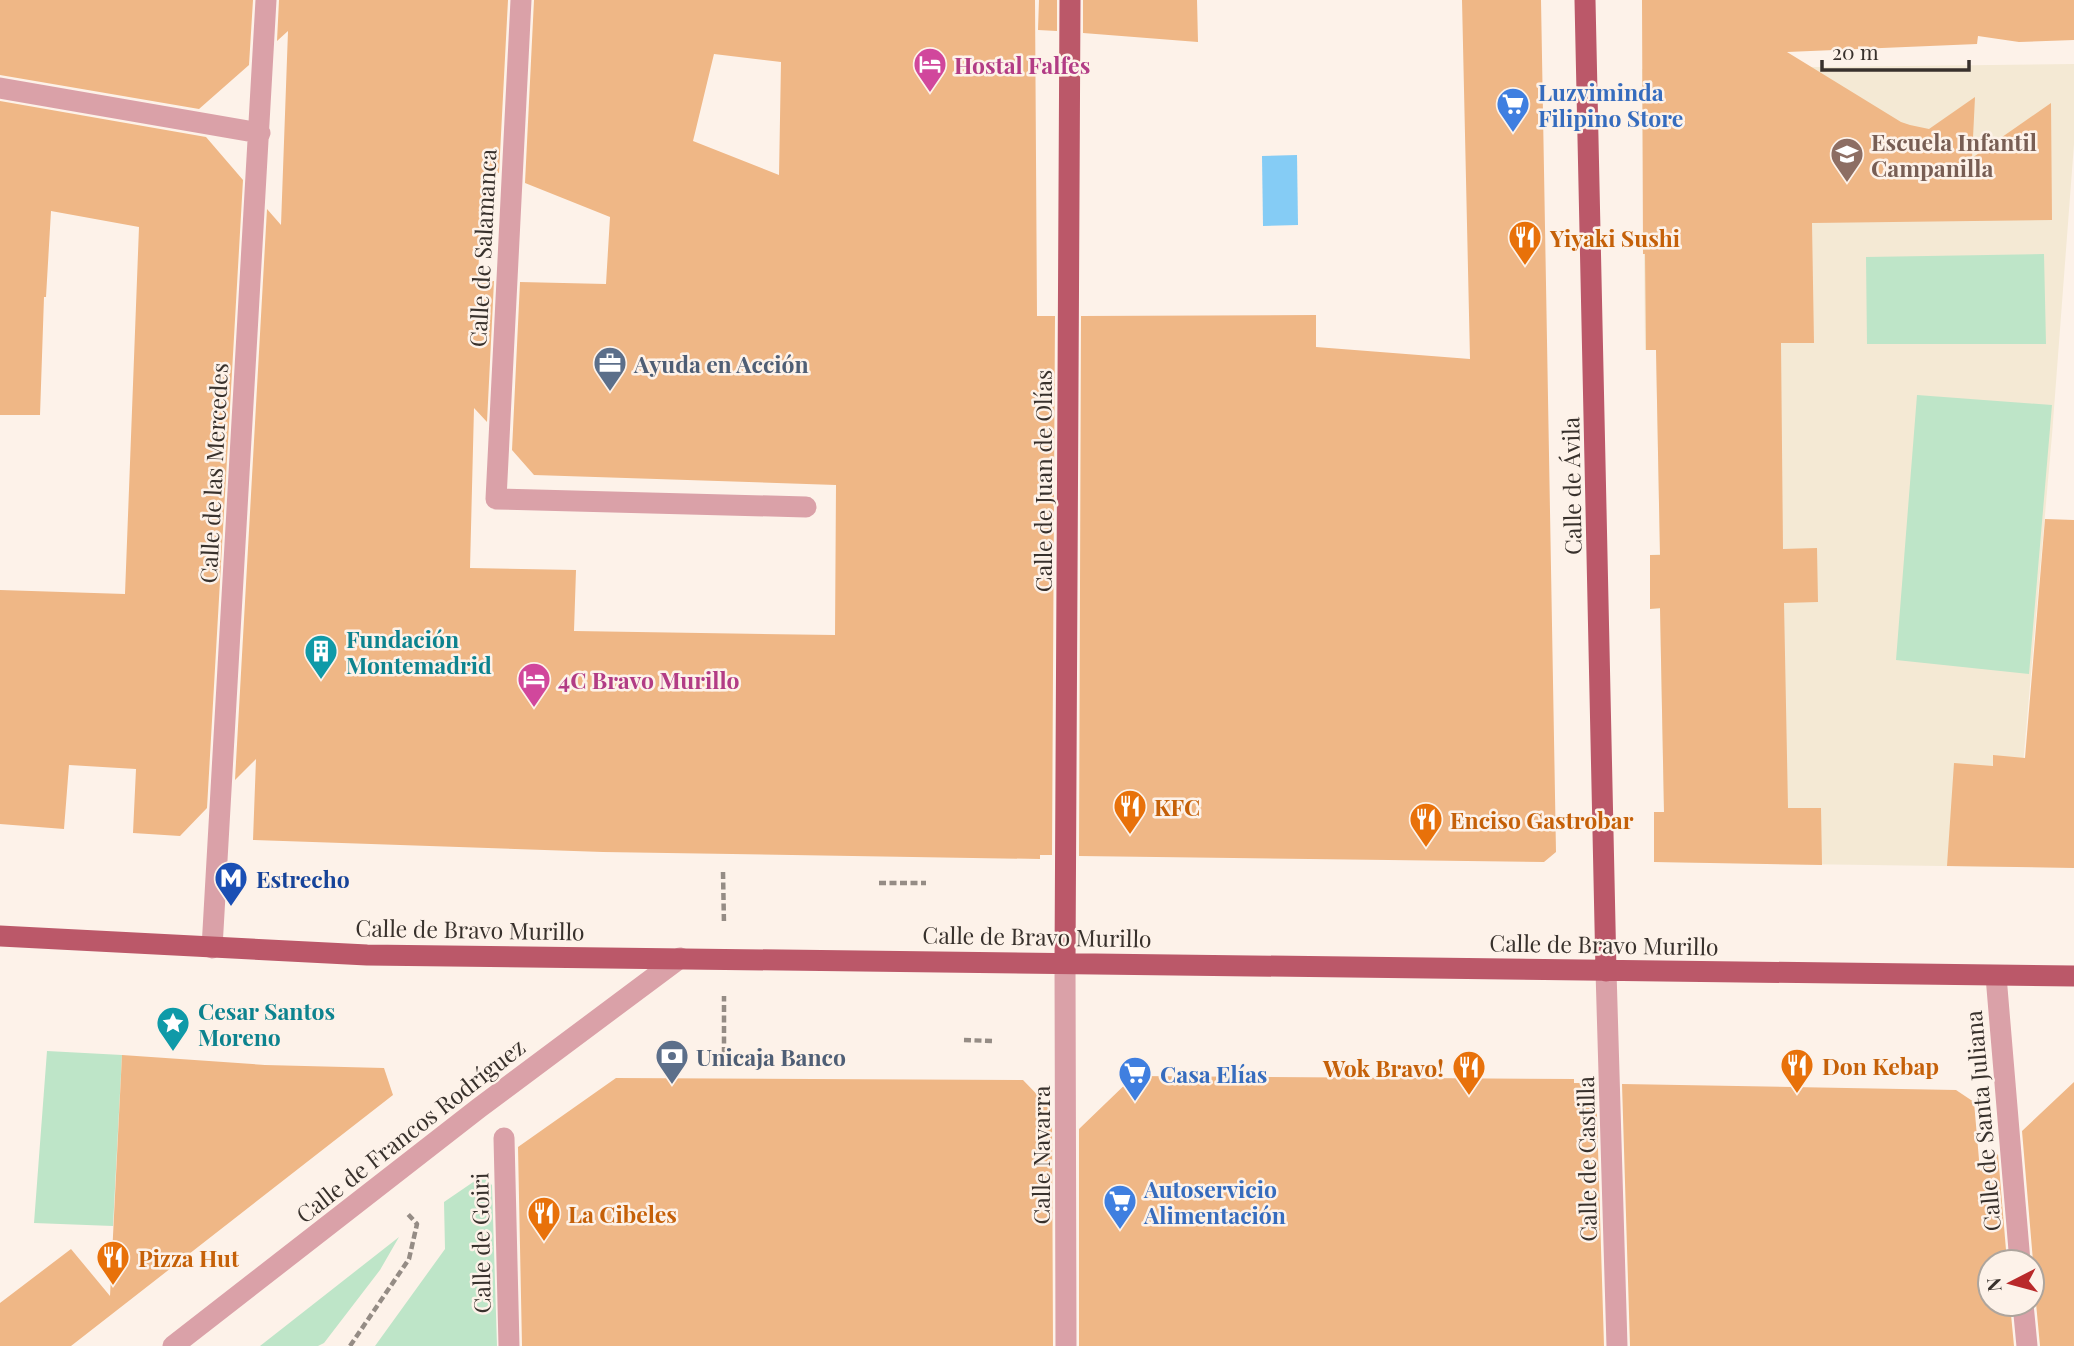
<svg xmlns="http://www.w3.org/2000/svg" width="2074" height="1346" viewBox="0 0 2074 1346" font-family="'Playfair Display',serif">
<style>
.education{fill:#f4e9d4}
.green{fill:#bee5c8}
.water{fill:#85ccf5}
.building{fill:#efb786;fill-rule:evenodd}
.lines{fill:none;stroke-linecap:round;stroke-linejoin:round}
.path{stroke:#958c85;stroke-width:4.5;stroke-dasharray:7 3.5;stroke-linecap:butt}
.minor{stroke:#daa1a8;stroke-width:21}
.major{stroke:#bb5869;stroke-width:21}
.labels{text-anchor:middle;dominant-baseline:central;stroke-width:5;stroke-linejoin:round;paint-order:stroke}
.hotel-label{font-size:23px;font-weight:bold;fill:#b23c85;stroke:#fdf2e9;text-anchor:start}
.shop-label{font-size:23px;font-weight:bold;fill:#366cbe;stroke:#fdf2e9;text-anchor:start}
.education-label{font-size:23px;font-weight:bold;fill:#785e54;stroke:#fdf2e9;text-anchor:start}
.food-label{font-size:23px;font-weight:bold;fill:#c56008;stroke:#fdf2e9;text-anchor:start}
.street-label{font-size:23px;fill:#38312c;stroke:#fdf2e9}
.service-label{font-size:23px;font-weight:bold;fill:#4e5e75;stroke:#fdf2e9;text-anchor:start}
.culture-label{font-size:23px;font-weight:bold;fill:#0d838f;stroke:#fdf2e9;text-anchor:start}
.transit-label{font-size:23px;font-weight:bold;fill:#164399;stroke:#fdf2e9;text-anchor:start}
</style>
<rect width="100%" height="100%" fill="#fdf2e9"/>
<!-- education -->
<path class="education" d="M2074,64V144L2052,435L2014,867L1654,862V812H1664L1660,609H1650V555L1660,554L1656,350H1645L1642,69Z"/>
<!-- green -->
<path class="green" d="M2044,254L2046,344H1867L1866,257Z
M1917,395L2052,405L2029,674L1896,660Z
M47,1051L122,1055L113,1226L34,1223Z
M482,1176L492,1185L497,1346H375L445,1249L444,1202Z
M399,1237L380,1270L324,1343L318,1346H260Z"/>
<!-- water -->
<path class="water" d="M1297,155L1298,225L1263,226L1262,156Z"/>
<!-- building -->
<path class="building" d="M0,0H253L249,65L199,109L0,75Z
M279,0H508L499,173L485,167L480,229L478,281H494L487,422L474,408L470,568L576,570L574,631L835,635L836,485L534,475L512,450L520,282L606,284L610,217L525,183L534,0H1035L1037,316H1055L1052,855H1040V859L603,852L253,840L256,759L235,780L267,209L281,225L288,31L277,41ZM714,54L781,62L779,175L693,141Z
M1039,0H1057V31L1038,30Z
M1083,0H1197L1198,42L1083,33Z
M1462,0H1541L1556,852L1544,862L1079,856L1081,316L1316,315V347L1470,359Z
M1642,0H2074V40L2019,42L1978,36L1977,44L1787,52L1901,122L1910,125L1929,129L1975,97L1972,158L2051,103L2052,220L1812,223L1814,343H1781L1783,549L1817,548L1818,602L1784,603L1788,808H1821L1822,865L1654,862V812H1664L1660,608L1650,609V555H1660L1656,350H1646L1645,254H1643Z
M0,101L206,137L243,180L207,808L180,836L133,833L136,769L69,765L64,829L0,824V590L125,594L139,227L51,211L46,297H44L40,415H0Z
M2045,519L2074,520V868L1947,866L1954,763L1993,766V755L2025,758Z
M122,1055L265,1065L384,1068L393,1095L71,1346H0V1303L71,1249L110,1296Z
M1134,1076L1574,1079V1083H1596L1604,1346H1079V1129Z
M616,1078L1023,1080L1052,1110L1053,1346H522L518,1147Z
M2074,1082V1346H2040L2036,1303L2032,1295L2033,1261L2022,1131Z
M1622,1084L1956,1090L1974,1102L1980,1171L1998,1154L2007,1262H1990V1304H2010L2014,1346H1630Z"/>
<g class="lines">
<!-- path -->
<path class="path" d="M723,872L724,924
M879,883H926
M964,1040L992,1041
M724,1054V996
M350,1346L409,1259L417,1224L407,1213"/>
<!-- minor -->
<path class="minor" d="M521,0L496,499L806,507
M0,88L260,133
M212,948L266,0
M1065,963L1066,1346
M1606,971L1617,1346
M1996,976L2020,1262
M504,1138L509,1346
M2023,1304L2027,1346
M173,1346L479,1108L680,958"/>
<!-- major -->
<path class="major" d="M1585,0L1606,971
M0,936L367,955L2074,976
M1065,963L1070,0"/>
</g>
<!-- icons -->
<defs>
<symbol id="hotel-pin" viewBox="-11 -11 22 30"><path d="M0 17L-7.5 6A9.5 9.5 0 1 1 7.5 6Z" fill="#d1479c" stroke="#fdf2e9"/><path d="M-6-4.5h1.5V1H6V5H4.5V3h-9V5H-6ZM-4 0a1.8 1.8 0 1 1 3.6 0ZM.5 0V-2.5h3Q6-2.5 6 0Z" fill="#fff"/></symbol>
<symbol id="supermarket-pin" viewBox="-11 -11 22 30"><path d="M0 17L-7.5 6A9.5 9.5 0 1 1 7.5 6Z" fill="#3f7fe0" stroke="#fdf2e9"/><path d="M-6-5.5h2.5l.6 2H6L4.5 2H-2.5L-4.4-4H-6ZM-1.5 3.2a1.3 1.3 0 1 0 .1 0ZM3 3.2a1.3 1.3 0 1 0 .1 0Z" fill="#fff"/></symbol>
<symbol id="school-pin" viewBox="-11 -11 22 30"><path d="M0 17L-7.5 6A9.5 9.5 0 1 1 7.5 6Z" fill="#8d6e63" stroke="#fdf2e9"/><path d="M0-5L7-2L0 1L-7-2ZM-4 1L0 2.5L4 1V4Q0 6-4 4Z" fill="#fff"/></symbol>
<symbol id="restaurant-pin" viewBox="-11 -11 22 30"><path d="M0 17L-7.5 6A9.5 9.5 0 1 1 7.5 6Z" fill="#e8710a" stroke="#fdf2e9"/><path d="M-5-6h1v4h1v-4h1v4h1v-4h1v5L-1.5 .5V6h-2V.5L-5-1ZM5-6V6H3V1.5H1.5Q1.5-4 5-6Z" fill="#fff"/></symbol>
<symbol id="office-pin" viewBox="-11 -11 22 30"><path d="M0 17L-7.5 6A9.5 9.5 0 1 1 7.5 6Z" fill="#5c6f8a" stroke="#fdf2e9"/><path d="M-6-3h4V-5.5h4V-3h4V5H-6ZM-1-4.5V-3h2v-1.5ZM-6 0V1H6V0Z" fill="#fff"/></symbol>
<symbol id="building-pin" viewBox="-11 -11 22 30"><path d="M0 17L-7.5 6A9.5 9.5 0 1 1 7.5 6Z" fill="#0f9aa8" stroke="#fdf2e9"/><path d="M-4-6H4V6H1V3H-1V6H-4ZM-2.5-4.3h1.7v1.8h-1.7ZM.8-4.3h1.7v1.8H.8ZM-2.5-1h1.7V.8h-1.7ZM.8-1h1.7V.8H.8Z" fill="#fff"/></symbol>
<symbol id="metro-pin" viewBox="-11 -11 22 30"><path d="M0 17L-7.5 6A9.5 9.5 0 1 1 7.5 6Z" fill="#1a4fb4" stroke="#fdf2e9"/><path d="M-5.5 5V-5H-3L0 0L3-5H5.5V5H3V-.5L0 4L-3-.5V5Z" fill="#fff"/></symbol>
<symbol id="sight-pin" viewBox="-11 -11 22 30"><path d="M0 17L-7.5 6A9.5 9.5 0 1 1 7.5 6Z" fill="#0f9aa8" stroke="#fdf2e9"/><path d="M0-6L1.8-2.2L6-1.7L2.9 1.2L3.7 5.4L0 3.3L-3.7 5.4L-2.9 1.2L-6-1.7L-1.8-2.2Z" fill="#fff"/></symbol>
<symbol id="bank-pin" viewBox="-11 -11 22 30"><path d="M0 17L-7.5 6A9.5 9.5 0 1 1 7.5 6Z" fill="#5c6f8a" stroke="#fdf2e9"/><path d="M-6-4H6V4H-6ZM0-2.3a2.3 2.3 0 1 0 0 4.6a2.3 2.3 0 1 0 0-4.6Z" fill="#fff"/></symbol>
</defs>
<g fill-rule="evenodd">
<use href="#hotel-pin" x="911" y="45" width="38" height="52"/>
<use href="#supermarket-pin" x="1494" y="85" width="38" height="52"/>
<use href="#school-pin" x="1828" y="135" width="38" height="52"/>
<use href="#restaurant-pin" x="1506" y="218" width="38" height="52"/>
<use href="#office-pin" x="591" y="344" width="38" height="52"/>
<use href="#building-pin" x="302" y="632" width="38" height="52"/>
<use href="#hotel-pin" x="515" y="660" width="38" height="52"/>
<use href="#restaurant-pin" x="1111" y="787" width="38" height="52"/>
<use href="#restaurant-pin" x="1407" y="800" width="38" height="52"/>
<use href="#metro-pin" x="212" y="859" width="38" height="52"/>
<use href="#sight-pin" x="154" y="1004" width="38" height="52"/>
<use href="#bank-pin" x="653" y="1037" width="38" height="52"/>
<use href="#restaurant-pin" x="1778" y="1046" width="38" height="52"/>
<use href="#restaurant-pin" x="1450" y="1048" width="38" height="52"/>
<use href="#supermarket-pin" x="1116" y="1054" width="38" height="52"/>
<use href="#supermarket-pin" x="1101" y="1182" width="38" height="52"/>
<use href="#restaurant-pin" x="525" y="1194" width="38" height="52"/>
<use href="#restaurant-pin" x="94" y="1238" width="38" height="52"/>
</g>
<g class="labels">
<!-- hotel labels -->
<g class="hotel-label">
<text x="954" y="64">Hostal Falfes</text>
<text x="558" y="679">4C Bravo Murillo</text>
</g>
<!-- shop labels -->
<g class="shop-label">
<text x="1538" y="91">Luzviminda<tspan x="1538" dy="26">Filipino Store</tspan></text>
<text x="1160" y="1073">Casa Elías</text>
<text x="1144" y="1188">Autoservicio<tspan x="1144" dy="26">Alimentación</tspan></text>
</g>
<!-- education labels -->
<g class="education-label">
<text x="1871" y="141">Escuela Infantil<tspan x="1871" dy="26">Campanilla</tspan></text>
</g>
<!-- food labels -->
<g class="food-label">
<text x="1550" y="237">Yiyaki Sushi</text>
<text x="1154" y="806">KFC</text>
<text x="1450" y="819">Enciso Gastrobar</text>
<text x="1822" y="1065">Don Kebap</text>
<text x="1444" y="1067" text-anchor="end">Wok Bravo!</text>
<text x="568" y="1213">La Cibeles</text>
<text x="138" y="1257">Pizza Hut</text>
</g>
<!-- street labels -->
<g class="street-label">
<text transform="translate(482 248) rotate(-87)">Calle de Salamanca</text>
<text transform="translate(213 473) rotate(-87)">Calle de las Mercedes</text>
<text transform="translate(1042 481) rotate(-90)">Calle de Juan de Olías</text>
<text transform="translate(1571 486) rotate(-91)">Calle de Ávila</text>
<text transform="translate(470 929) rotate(1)">Calle de Bravo Murillo</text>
<text transform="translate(1037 936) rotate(1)">Calle de Bravo Murillo</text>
<text transform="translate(1604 944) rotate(1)">Calle de Bravo Murillo</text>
<text transform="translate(1982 1121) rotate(-95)">Calle de Santa Juliana</text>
<text transform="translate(410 1130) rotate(-38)">Calle de Francos Rodríguez</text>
<text transform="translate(1040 1155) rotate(-90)">Calle Navarra</text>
<text transform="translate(1586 1159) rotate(-91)">Calle de Castilla</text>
<text transform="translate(480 1243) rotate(-91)">Calle de Goiri</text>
</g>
<!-- service labels -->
<g class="service-label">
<text x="634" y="363">Ayuda en Acción</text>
<text x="696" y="1056">Unicaja Banco</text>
</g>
<!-- culture labels -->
<g class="culture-label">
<text x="346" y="638">Fundación<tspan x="346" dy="26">Montemadrid</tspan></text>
<text x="198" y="1010">Cesar Santos<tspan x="198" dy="26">Moreno</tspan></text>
</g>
<!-- transit labels -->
<g class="transit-label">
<text x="256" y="878">Estrecho</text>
</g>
</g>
<!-- north arrow -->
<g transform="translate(2011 1283) rotate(264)"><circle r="33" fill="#fdf2e9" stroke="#aea59d" stroke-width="2"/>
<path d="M0-5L12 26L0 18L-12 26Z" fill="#b9292a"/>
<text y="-10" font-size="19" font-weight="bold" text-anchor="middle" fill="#38312c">N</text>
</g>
<!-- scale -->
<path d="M1822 60v10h147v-10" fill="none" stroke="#38312c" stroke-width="3.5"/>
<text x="1832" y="60" font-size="21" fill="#38312c" stroke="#fdf2e9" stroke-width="5" paint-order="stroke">20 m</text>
</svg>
